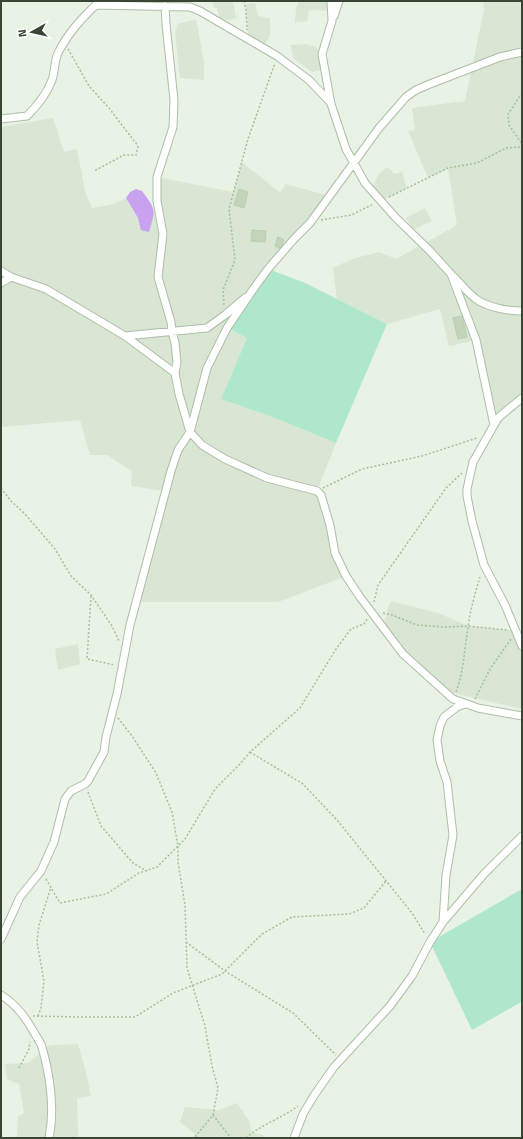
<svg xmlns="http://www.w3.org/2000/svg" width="523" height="1139" viewBox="0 0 523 1139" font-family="'Titillium Web',sans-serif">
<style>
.residential{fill:#d8e6d3}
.green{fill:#aee7cc}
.water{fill:#c8a2ef}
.building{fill:#c3d4bb;stroke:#b8cfae}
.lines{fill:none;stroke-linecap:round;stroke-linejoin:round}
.street-casing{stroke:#aebea8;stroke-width:9}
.path{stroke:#a4bf99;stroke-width:1.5;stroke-dasharray:2 2;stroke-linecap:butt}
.street{stroke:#fff;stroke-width:7}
</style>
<rect width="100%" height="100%" fill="#e8f2e5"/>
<!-- residential -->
<path class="residential" d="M213,1H233L236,18L220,22L217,8H214Z
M299,1H331L332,11L309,10L307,21L295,22L296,9Z
M483,1H522V399L494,425L476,340L449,346L440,309L387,324L337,299L333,268L352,259L379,252L396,259L457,225L448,168L428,178L408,131L415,130L412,108L465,101L484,10Z
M255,3L258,16L270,18V36L263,47L248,38L246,4Z
M196,19L204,62V80L180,78L175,32L178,24Z
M306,44L315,47L322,54L325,70L312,72L293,58L291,45Z
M53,118L64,152L77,149L85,191L92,208L114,204L126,198L138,219L149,231L157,201V177L233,192L242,162L280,193L286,184L329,196L294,239L228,329L247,338L221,399L270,416L336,443L317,491L346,576L278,602H137L165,491L131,486L132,471L107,455H90L80,420L1,427V127Z
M387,167L395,174L402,172L407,188L381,201L371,190L379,174Z
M425,208L432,221L413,230L406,218Z
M390,601L438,613L468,626L516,631L522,646V709L453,693L432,680L383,627Z
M78,644L80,664L58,670L55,649Z
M78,1044L86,1072L91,1096L77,1098L78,1138H17L18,1116L24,1113L19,1084L7,1079L5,1064L28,1063L50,1045Z
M237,1103L249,1121L252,1133L263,1135L266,1138H195V1134L180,1122L185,1107L219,1110Z"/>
<!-- green -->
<path class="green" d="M268,269L303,282L387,324L336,443L270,416L221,399L247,338L227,328Z
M522,889V1003L521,1002L472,1030L430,942Z"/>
<!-- water -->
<path class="water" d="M136,189L142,191C156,210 156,209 149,232L141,230L138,218L126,198L130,192Z"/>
<!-- building -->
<path class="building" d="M239,189L248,192L244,208L234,205Z
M252,230L266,231L265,242L251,241Z
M278,237L284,240L281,249L275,246Z
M462,316L467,337L458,339L453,318Z"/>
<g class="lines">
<defs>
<path id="street" d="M331,1L332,21L322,54L331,104L346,149L365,183L396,218L430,251L451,274L476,340L494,425L473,462L467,489V496L472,521L484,565L505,605L522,646
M96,5L190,7L200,11L277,56L309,80L331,103
M165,6L166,24L174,100L173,127L157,177V201L163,234L158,277L171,322L172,332L175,343L177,362L175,373
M334,16L339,1
M1,119L27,116C37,106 47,94 52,80C55,72 54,62 58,53C68,33 82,18 99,2
M1,271L11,277L46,289L125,336L175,373L179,394L190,432L202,445L225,459L267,478L317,491L321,495L330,525L335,553L346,576L360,597L403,654L453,699L478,708L522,716
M454,277C462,285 469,295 479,301C491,308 509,311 522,311
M1,283L11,277
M125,336L207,328L225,315L245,298
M494,425L499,417L522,398
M443,922L446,875L453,835L447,782L440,761L437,740L440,726L444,717L457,707L465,704
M1,939L20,897L41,871L54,842L65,799L71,791L85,784L88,781L104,752L106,737L117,694L130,625L171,471L178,450L190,432L207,368L227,328L252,291L268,269L294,239L310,223L379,128L406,97L416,90L430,84L500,57L522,52
M1,995C17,1005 26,1018 35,1034C37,1037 39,1041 41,1044C50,1073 55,1109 49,1138
M294,1138L303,1114L315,1094L334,1067L390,1006L412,976L430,942L443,922L484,874L522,836"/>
</defs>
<!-- street casing -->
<use href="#street" class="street-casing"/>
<!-- path -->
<path class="path" d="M244,1L246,10L247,30
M68,49L89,86L109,108L138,146L136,155H124L94,171
M522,93L508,114L509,125L522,144
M389,197L448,168L477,163L506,148L522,147
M321,220L351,215L374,204
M224,305L223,290L235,260L229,209L248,139L275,63
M1,488L11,501L25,514L55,549L71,576L91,595L112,626L119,641
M323,488L362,469L422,456L477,438
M91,596L87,659L115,665
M374,602L378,585L446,488L462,473
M383,613L392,615L417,625L444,627L468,626L507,630
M456,692C464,670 464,651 468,628C470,611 475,593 480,577
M475,699L490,669L511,639
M118,718L132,736L156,773L172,812L178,846V862L185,905L187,968L205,1026L212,1066L218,1088L213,1115L194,1138
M250,752L303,784L337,820L412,913L425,934
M88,792L101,826L133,863L147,871
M46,879L60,903L106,894L139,873L157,867L185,839L215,789L240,764L250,752L300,708L336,649L351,629L364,624L367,619
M186,942L225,971L293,1013L336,1055
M33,1016L80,1017H135L173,993L222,974L262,934L292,917L349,914L364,908L386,881
M38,1016L41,1008L44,981L37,942L39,925L51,887
M19,1068L29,1049L30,1042
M213,1115L231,1138
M246,1138C262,1124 282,1118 298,1106"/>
<!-- street -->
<use href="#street" class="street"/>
</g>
<!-- border -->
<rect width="523" height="1139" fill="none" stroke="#3a4535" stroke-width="4"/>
<!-- north arrow -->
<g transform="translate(32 32) rotate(262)" stroke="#ffffff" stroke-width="3" paint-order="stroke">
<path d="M0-3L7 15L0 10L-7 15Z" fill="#3a4535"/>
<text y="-6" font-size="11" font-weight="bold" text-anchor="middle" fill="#3a4535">N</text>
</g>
</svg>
